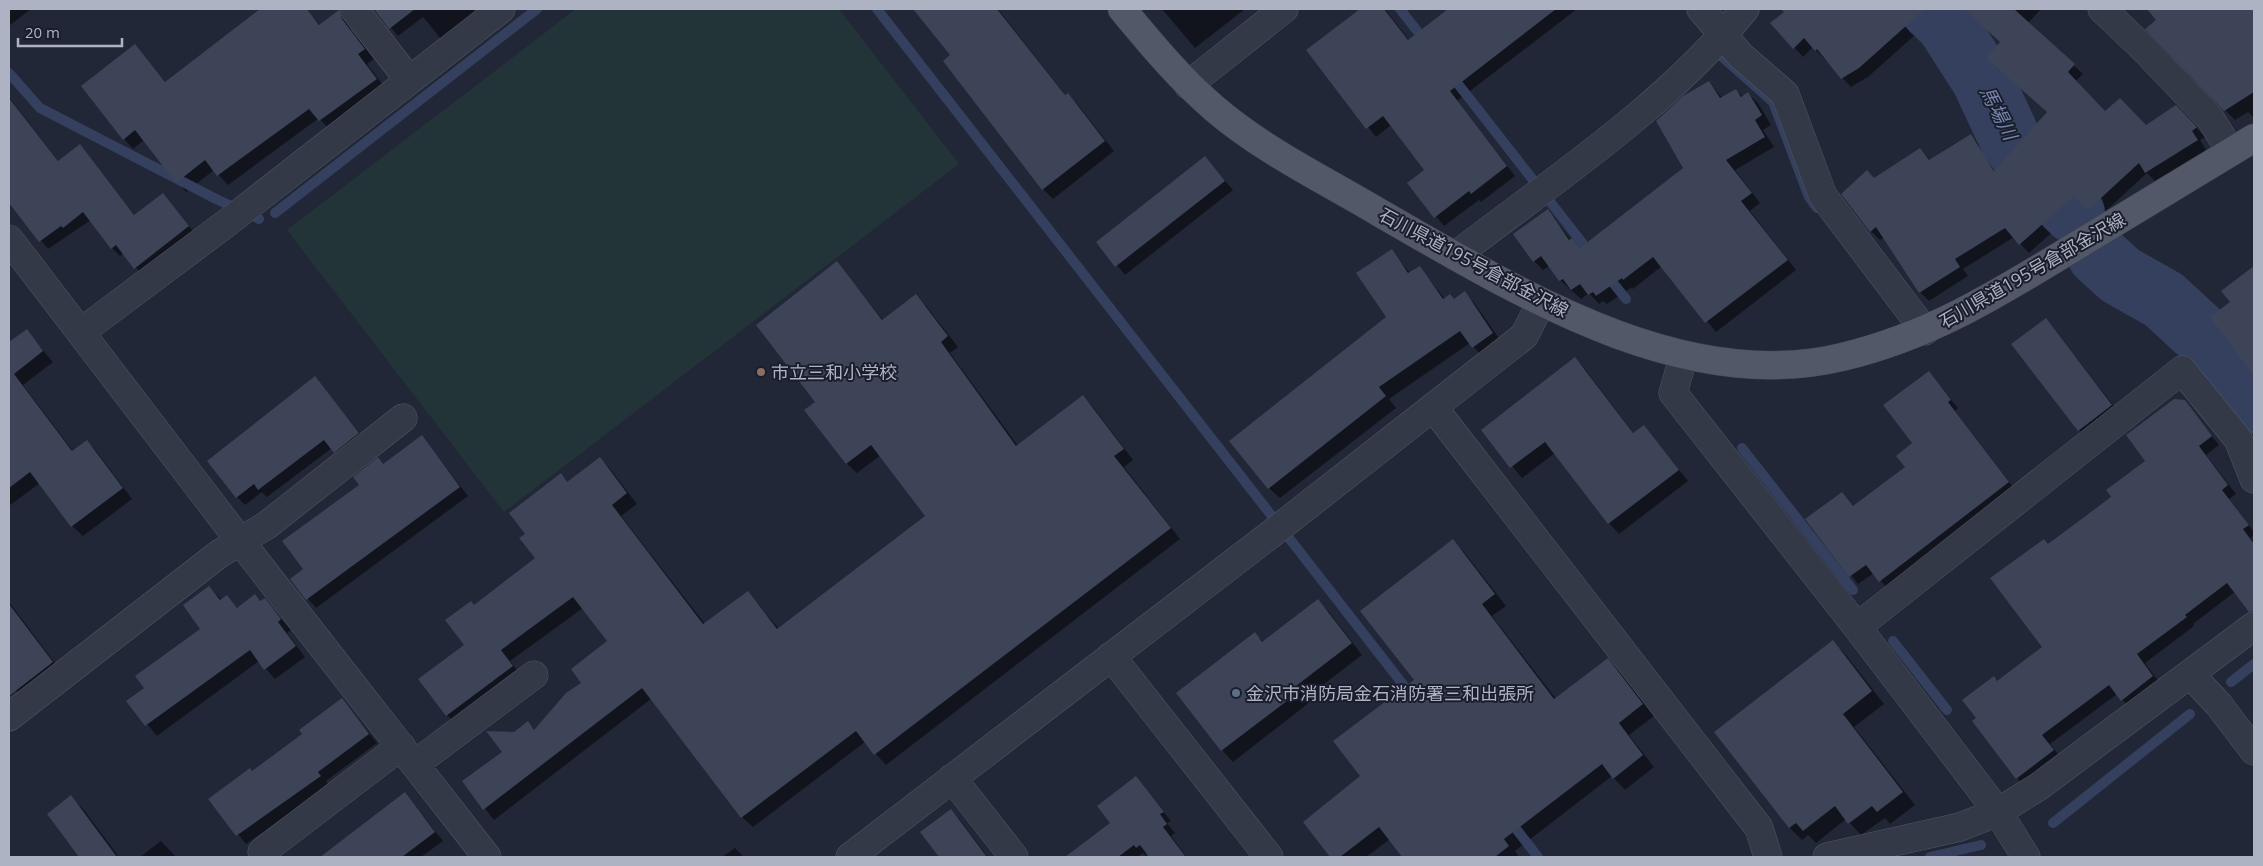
<svg xmlns="http://www.w3.org/2000/svg" width="2263" height="866" viewBox="0 0 2263 866" font-family="'Open Sans','Noto Sans JP',sans-serif">
<style>
.green{fill:#233439}
.shadow{fill:#0007}
.lines{fill:none;stroke-linecap:round;stroke-linejoin:round}
.stream{stroke:#34405e;stroke-width:10}
.river{stroke:#34405e;stroke-width:62}
.building{fill:#3d4457}
.minor-casing{stroke:#515665;stroke-width:29}
.major-casing{stroke:#3d4251;stroke-width:29}
.minor{stroke:#343948;stroke-width:28}
.major{stroke:#525868;stroke-width:28}
.education-dot{fill:#8d6e63;stroke:#1a1e2c;stroke-width:2}
.service-dot{fill:#5c6f8a;stroke:#1a1e2c;stroke-width:2}
.labels{text-anchor:middle;dominant-baseline:central;stroke-width:4;stroke-linejoin:round;paint-order:stroke}
.street-label{font-size:18px;fill:#aeb3c4;stroke:#1a1e2c}
.poi-label{font-size:18px;fill:#aeb3c4;stroke:#1a1e2c;text-anchor:start}
.water-label{font-size:19px;font-style:italic;fill:#7686ac;stroke:#1a1e2c}
</style>
<rect width="100%" height="100%" fill="#212737"/>
<!-- green -->
<path class="green" d="M576,9H839L959,164L504,512L287,230Z"/>
<!-- shadow -->
<path class="shadow" d="M9,9H31L9,26Z
M262,9H307L321,26L338,12L348,22L351,30L374,59L367,64L386,89L330,130L319,118L228,185L214,170L186,192L144,140L133,149L124,139L135,45L166,83Z
M375,9H481L442,40L423,17L398,36Z
M915,9H998L1066,96L1068,95L1078,105L1114,151L1053,199L1043,189L945,61L952,56Z
M1162,9H1245L1195,48Z
M1362,9H1385L1409,40L1450,9H1577L1457,101L1515,176L1481,202L1479,200L1444,226L1409,183L1426,170L1391,125L1376,137L1308,50Z
M1789,9H1859L1863,14L1869,9H1944L1868,77L1851,87L1813,47L1803,57L1772,23Z
M1964,9H2041L2028,23L2083,74L2076,81L2105,113L2146,126L2176,107L2205,137L2200,140L2206,150L2155,181L2147,173L2098,218L2084,204L2029,253L2014,237L1963,269L1968,276L1929,301L1920,292L1884,237L1880,240L1871,231L1874,179L1920,150L1931,161L1970,135L1979,144L1996,170L2048,112L2002,42Z
M2149,9H2254V118L2248,112L2235,120L2225,110Z
M1709,82L1722,98L1736,90L1743,97L1748,94L1758,103L1771,125L1763,130L1774,147L1735,170L1760,203L1750,211L1796,270L1716,332L1662,266L1633,289L1632,287L1607,304L1603,301L1599,304L1589,293L1581,299L1560,280L1549,266L1543,270L1534,261L1548,211L1571,240L1582,249L1685,168Z
M9,97L59,162L79,146L135,216L163,194L196,235L143,276L124,253L120,256L112,248L91,220L48,249L9,201Z
M1205,157L1233,190L1125,275L1098,242Z
M1391,251L1410,273L1419,267L1445,299L1455,300L1465,293L1475,304L1503,344L1484,358L1470,343L1389,399L1396,408L1280,498L1269,488L1388,318Z
M837,263L883,320L915,296L926,306L958,347L950,353L1018,446L1083,397L1093,407L1133,460L1124,467L1180,539L886,765L865,742L753,827L742,817L651,699L494,820L463,781L503,752L514,733L528,723L535,731L583,683L609,641L583,608L510,661L522,677L457,725L447,715L474,606L537,558L527,534L560,475L568,483L600,459L610,469L637,504L621,516L705,624L748,593L779,629L927,516L881,455L857,473L846,463L817,402Z
M2254,268V374L2212,318L2231,303L2223,292Z
M2046,319L2120,414L2087,438L2079,430Z
M26,331L53,362L23,385L73,451L87,441L97,452L132,499L83,536L72,526L40,483L9,506V344Z
M1575,359L1585,369L1634,434L1644,426L1688,481L1619,534L1609,523L1555,453L1522,478L1482,430Z
M1929,373L1958,408L1955,411L2016,491L1888,589L1874,573L1858,584L1807,519L1841,493L1854,507L1906,468L1914,444Z
M314,377L366,441L343,460L332,448L267,497L262,492L245,505L237,497Z
M2184,402L2219,445L2206,455L2236,494L2229,499L2254,532V535L2251,538L2254,543V570L2251,572L2254,577L2193,624L2194,626L2145,663L2161,685L2130,708L2117,694L2050,744L2061,758L2025,786L2017,778L1977,719L1993,677L1998,682L2044,647L2049,545L2113,497L2147,461Z
M422,437L468,496L316,608L292,580L305,570L361,485L384,465Z
M1453,541L1464,552L1506,606L1492,616L1556,699L1608,660L1619,671L1654,716L1629,735L1654,767L1625,790L1612,776L1515,851L1519,857H1403L1390,839L1366,857H1332L1305,822L1361,776L1415,681Z
M209,587L222,600L227,597L238,609L255,596L261,602L264,599L291,630L287,633L305,657L275,679L259,661L157,736L128,701L146,688L202,629Z
M1318,601L1329,612L1362,655L1307,697L1310,702L1233,762L1222,750L1255,634L1264,643Z
M9,602L63,674L26,702L9,682Z
M1833,642L1845,654L1884,704L1854,727L1915,805L1890,824L1885,818L1861,835L1846,819L1816,843L1808,835L1802,840L1790,828Z
M342,700L377,743L326,781L329,785L246,844L210,799L252,772L303,734Z
M1136,778L1171,821L1167,823L1175,833L1171,836L1187,857H1151L1148,854L1146,856L1143,853L1137,857H1067L1112,823Z
M405,793L443,841L421,857H320Z
M71,797L83,809L119,857H81L48,814Z
M951,811L959,819L988,857H940L921,832Z
M161,841L176,857H140Z
M735,848L744,857H722Z"/>
<g class="lines">
<!-- stream -->
<path class="stream" d="M877,9L1412,696
M1400,9L1425,41
M1719,54L1773,102L1809,197L1817,208
M9,73L40,108L216,199L259,219
M1451,75L1591,254
M275,213L537,9
M1606,274L1626,299
M1742,448L1853,590
M1893,641L1947,710
M2231,682L2254,664
M1509,820L1538,857
M2053,823L2190,714
M1930,857L1981,845"/>
<!-- river -->
<path class="river" d="M1931,9L1946,23L1982,79L2010,139L2039,179L2074,213
M2098,255L2120,275L2164,300L2203,336L2254,403"/>
</g>
<!-- building -->
<path class="building" d="M260,9H307L319,25L339,10L342,19L365,49L358,54L377,79L319,121L309,109L217,176L205,160L176,183L135,130L123,140L81,86L135,44L165,82Z
M374,9H415L389,29Z
M913,9H997L1065,95L1068,93L1105,141L1042,190L943,61L950,55Z
M1360,9H1384L1408,40L1448,9H1556L1450,91L1507,166L1471,194L1469,191L1434,218L1407,183L1424,170L1383,116L1366,129L1306,50Z
M1781,9H1925L1859,68L1841,79L1817,49L1815,51L1804,38L1793,49L1770,23L1784,12Z
M1964,9H2014L2075,64L2068,72L2105,111L2120,98L2146,125L2176,105L2197,127L2192,131L2198,140L2145,173L2139,163L2088,210L2074,196L2019,245L2005,228L1955,259L1960,267L1919,293L1876,227L1870,232L1841,194L1867,170L1874,178L1920,148L1929,160L1971,134L1994,171L2047,112L1986,58L2000,42Z
M2147,9H2254V92L2224,111L2145,29L2156,20Z
M1709,81L1720,98L1736,89L1741,97L1748,92L1762,115L1755,120L1765,137L1726,160L1752,193L1741,201L1788,260L1705,323L1653,257L1623,280L1622,278L1596,296L1593,292L1588,295L1580,284L1571,290L1563,279L1559,281L1541,256L1533,262L1513,234L1548,209L1569,240L1572,238L1580,248L1683,168L1656,121L1683,96Z
M9,98L58,161L80,144L134,215L163,193L189,226L134,269L116,245L111,249L83,212L63,228L61,226L39,242L9,203Z
M1205,156L1225,181L1115,267L1096,242Z
M1392,249L1408,273L1420,266L1443,299L1450,294L1454,299L1465,291L1493,333L1472,348L1460,331L1379,387L1386,396L1268,489L1229,441L1386,317L1356,273Z
M837,261L882,320L916,294L948,336L941,342L1016,446L1083,395L1124,449L1114,456L1171,528L874,755L856,731L741,818L642,688L483,810L462,781L502,752L486,731L514,732L528,721L534,730L566,693L581,683L571,669L607,641L573,597L501,650L513,666L446,716L418,679L464,645L445,620L471,601L474,605L535,558L519,538L525,534L509,513L561,473L567,482L600,457L627,493L612,505L703,624L748,591L777,629L925,516L871,445L846,464L804,410L815,402L756,325Z
M2254,266V376L2210,317L2230,302L2221,291Z
M2046,318L2112,405L2078,431L2011,344Z
M27,329L43,351L14,374L72,451L87,440L123,488L71,527L30,472L9,488V342Z
M1575,357L1633,433L1644,425L1679,470L1608,524L1545,442L1510,468L1481,430Z
M1929,371L1951,400L1948,402L2009,482L1879,582L1866,565L1849,577L1805,519L1842,492L1853,506L1905,467L1896,456L1912,443L1883,405Z
M315,376L359,433L334,453L324,440L258,490L254,484L236,498L207,461Z
M2174,399L2185,400L2212,436L2199,446L2228,485L2222,490L2249,525L2243,529L2254,544V611L2249,612L2227,583L2185,615L2187,617L2137,654L2153,676L2121,701L2109,685L2042,735L2054,750L2016,779L1972,721L1976,718L1962,700L1994,676L1997,681L2042,647L1990,578L2044,539L2048,544L2111,497L2106,490L2145,461L2126,435Z
M422,435L460,487L306,600L290,579L303,569L282,541L359,485L353,477L378,457L383,464Z
M1453,539L1495,594L1482,604L1554,699L1608,658L1643,704L1619,723L1643,755L1613,779L1602,764L1504,839L1509,846L1495,857H1402L1379,827L1340,857H1330L1303,822L1360,776L1333,741L1414,680L1360,611Z
M209,586L220,600L227,595L237,608L255,594L260,601L265,598L281,619L278,622L296,646L264,670L250,650L145,726L126,701L144,688L135,676L200,629L183,605Z
M1318,599L1352,643L1296,686L1300,691L1221,751L1176,693L1255,632L1262,642Z
M9,604L53,662L9,696Z
M1833,640L1872,691L1843,714L1903,792L1877,812L1872,806L1848,824L1835,806L1803,831L1796,823L1789,828L1714,732Z
M342,698L369,734L318,772L321,776L236,836L208,799L250,768L252,771L302,734L299,730Z
M1136,776L1164,812L1160,814L1167,824L1163,827L1186,857H1149L1140,845L1136,848L1134,845L1118,857H1065L1110,823L1097,806Z
M405,792L435,832L402,857H320Z
M71,795L117,857H79L47,814Z
M951,809L987,857H939L920,832Z"/>
<g class="lines">
<defs>
<path id="minor" d="M354,9L409,80
M1701,9L1740,55L1785,94L1823,196L1925,331
M2102,9L2144,49L2210,118L2231,152
M1188,85L1284,9
M9,239L240,541L487,857
M1455,256C1555,179 1665,107 1745,9
M81,332L228,222L501,9
M1684,355L1673,393L1857,627L1998,812L2026,857
M1433,407L1759,828L1768,857
M1857,627L2182,370L2238,439L2254,479
M1111,656L1269,857
M2190,674L2219,705L2254,751
M9,717L219,554L267,525L403,418
M415,764L534,675
M952,778L1014,857
M262,852L401,746
M850,857L1271,534L1524,336L1541,303
M1827,857L1960,827L1998,812L2038,787L2254,626"/>
<path id="major" d="M1122,9C1151,44 1180,79 1215,109C1264,151 1325,180 1380,213C1513,289 1682,396 1842,357C1931,336 1999,293 2076,246C2135,210 2195,174 2254,138"/>
</defs>
<!-- minor casing -->
<use href="#minor" class="minor-casing"/>
<!-- major casing -->
<use href="#major" class="major-casing"/>
<!-- minor -->
<use href="#minor" class="minor"/>
<!-- major -->
<use href="#major" class="major"/>
</g>
<!-- markers -->
<circle class="education-dot" cx="761" cy="372" r="5"/>
<circle class="service-dot" cx="1236" cy="693" r="5"/>
<g class="labels">
<!-- street labels -->
<g class="street-label">
<text transform="translate(1474 262) rotate(28)">石川県道195号倉部金沢線</text>
<text transform="translate(2032 270) rotate(-30)">石川県道195号倉部金沢線</text>
</g>
<!-- poi labels -->
<g class="poi-label">
<text x="771" y="372">市立三和小学校</text>
<text x="1246" y="693">金沢市消防局金石消防署三和出張所</text>
</g>
<!-- water labels -->
<g class="water-label">
<text transform="translate(1999 113) rotate(63)">馬場川</text>
</g>
</g>
<!-- border -->
<rect width="2263" height="866" fill="none" stroke="#aeb3c4" stroke-width="20"/>
<!-- scale -->
<path d="M18 38v8h104v-8" fill="none" stroke="#aeb3c4" stroke-width="2.5"/>
<text x="25" y="38" font-size="15" fill="#aeb3c4" stroke="#1a1e2c" stroke-width="4" paint-order="stroke">20 m</text>
</svg>
